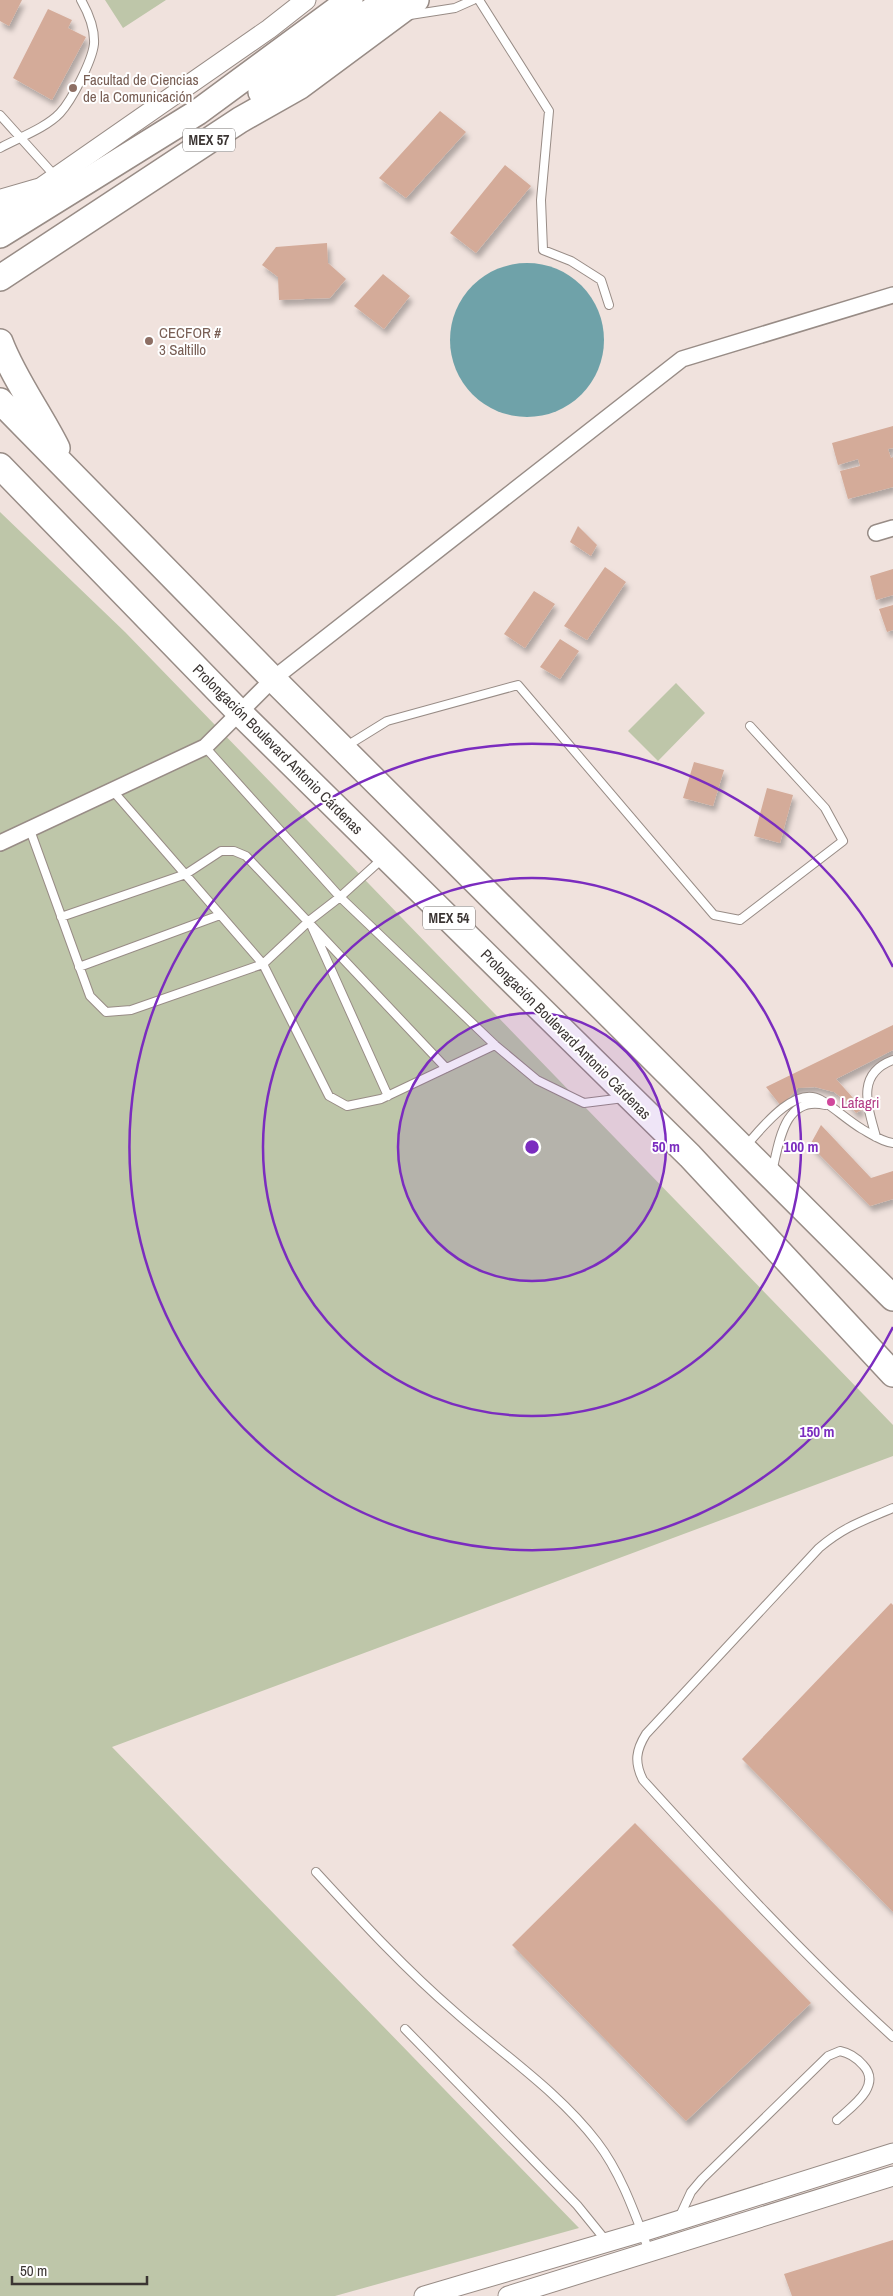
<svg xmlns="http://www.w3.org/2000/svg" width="893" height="2296" viewBox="0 0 893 2296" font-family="'Archivo Narrow',sans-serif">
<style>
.green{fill:#bec6a9}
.water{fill:#6fa2a9}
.building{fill:#d4ab99;filter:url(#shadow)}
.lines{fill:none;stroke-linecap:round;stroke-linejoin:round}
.service-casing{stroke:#988c86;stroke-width:10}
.minor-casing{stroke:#988c86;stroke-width:18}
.tertiary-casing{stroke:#988c86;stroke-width:21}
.primary-casing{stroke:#988c86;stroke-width:26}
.trunk-casing{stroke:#988c86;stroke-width:28}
.service{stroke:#fff;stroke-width:8}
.minor{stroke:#fff;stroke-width:15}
.tertiary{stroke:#fff;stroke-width:19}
.primary{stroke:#fff;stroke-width:24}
.trunk{stroke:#fff;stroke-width:25}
.ring{fill:none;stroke:#7b2cbf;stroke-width:2.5}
.education-dot{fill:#8d6e63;stroke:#fff;stroke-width:2}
.hotel-dot{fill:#d1479c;stroke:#fff;stroke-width:2}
.labels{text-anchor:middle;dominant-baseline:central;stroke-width:4;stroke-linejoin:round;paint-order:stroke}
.shield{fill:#fff;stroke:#767270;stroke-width:1}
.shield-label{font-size:14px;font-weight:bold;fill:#3b3533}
.education-label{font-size:15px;fill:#785e54;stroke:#fff;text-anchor:start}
.street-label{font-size:15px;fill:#3b3533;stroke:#fff}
.hotel-label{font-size:15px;fill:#b23c85;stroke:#fff;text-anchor:start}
.centre{fill:#7b2cbf;stroke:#fff;stroke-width:2.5}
.ring-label{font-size:15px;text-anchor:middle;font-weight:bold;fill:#7b2cbf;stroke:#fff;stroke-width:4;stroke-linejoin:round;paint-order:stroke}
</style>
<defs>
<filter id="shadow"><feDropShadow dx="3" dy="5.5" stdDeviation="2.5" flood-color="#0004"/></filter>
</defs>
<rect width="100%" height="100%" fill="#f0e2dd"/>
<!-- green -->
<path class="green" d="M105,0H166L123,28Z
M0,512L125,632L893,1425V1456L112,1747L579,2228L335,2296H0Z
M676,683L705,713L658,761L628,731Z"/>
<!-- water -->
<path class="water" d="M450 340a77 77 0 1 1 154 0a77 77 0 1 1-154 0Z"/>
<!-- building -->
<path class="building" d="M0,0H22L9,26L0,21Z
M48,9L72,20L68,28L86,37L52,100L13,78Z
M440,111L466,132L406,198L379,178Z
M505,165L531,186L476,253L450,233Z
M327,243L328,263L346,279L330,298L279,300L278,277L262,265L276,247Z
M383,274L410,296L384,329L354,306Z
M893,426V448L888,449L891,458L893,457V487L848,499L840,471L860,466L858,459L838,465L832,443Z
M578,526L597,545L591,556L570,542Z
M605,567L626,582L587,640L564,626Z
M893,569V595L876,600L870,576Z
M534,591L555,604L525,648L504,634Z
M893,605V630L887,632L879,609Z
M560,639L579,651L560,679L540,667Z
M694,762L724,770L713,806L683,798Z
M767,788L793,795L780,843L754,836Z
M893,1025V1050L836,1079L863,1109L856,1113L846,1101L834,1092L815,1087L798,1088L781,1106L766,1087Z
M821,1125L871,1178L893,1171V1199L870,1206L810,1145Z
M891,1603L893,1605V1912L742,1759Z
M635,1823L811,2003L686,2121L512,1945Z
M893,2240V2296H792L784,2274Z"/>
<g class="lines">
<defs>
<path id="service" d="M479,0L549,111L541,200L543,250L571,261L601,280L609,305
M410,15L455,8L473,0
M0,115L55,176
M0,148C18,138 46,128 60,113C72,100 92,61 94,44C95,28 89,14 81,0
M345,747L387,721L518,685L714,915L740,920L843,841L825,808L750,726
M113,791L263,964L329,1096L347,1106L381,1099L495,1045
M30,830L90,996L106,1012L131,1010L263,964L309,921L340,897L205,747
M382,859L340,897L495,1045L537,1080L584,1103L624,1098
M61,917L186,874L221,851H234L246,856L446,1068
M312,927L388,1096
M79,967L220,915
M876,1137C868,1107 855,1074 893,1060
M745,1147C760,1130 795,1084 821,1100C835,1108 847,1120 862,1129C871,1134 882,1142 893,1143
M772,1172C779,1143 784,1095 825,1105
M893,1508C863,1521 845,1526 819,1548L646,1734C636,1750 634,1762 643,1780C724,1869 804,1956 893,2037
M316,1872C361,1921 405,1969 455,2012C502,2054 558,2091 597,2142C621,2173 635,2214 649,2251
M405,2029L577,2205L607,2242
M679,2218L691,2192L702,2179L828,2056L840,2051C850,2053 856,2057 863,2065C883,2086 851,2107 837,2120"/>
<path id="minor" d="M876,533L893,528
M0,843L205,747L273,679L682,359L893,295"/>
<path id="tertiary" d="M0,216L269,29L306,0
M424,2296L642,2232L893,2153
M508,2296L893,2176"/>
<path id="primary" d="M0,202L38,191"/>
<path id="trunk" d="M261,92L386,0
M0,235L198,112L350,0
M0,278L240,120L300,86L416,0
M0,342C14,379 39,412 57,448
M0,401L273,679L893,1298
M0,466L239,712L690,1156L893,1374"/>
</defs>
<!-- service casing -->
<use href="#service" class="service-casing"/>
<!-- minor casing -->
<use href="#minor" class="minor-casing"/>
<!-- tertiary casing -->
<use href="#tertiary" class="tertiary-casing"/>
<!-- primary casing -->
<use href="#primary" class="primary-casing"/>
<!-- trunk casing -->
<use href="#trunk" class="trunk-casing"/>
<!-- service -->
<use href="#service" class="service"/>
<!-- minor -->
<use href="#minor" class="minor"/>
<!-- tertiary -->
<use href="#tertiary" class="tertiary"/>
<!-- primary -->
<use href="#primary" class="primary"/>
<!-- trunk -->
<use href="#trunk" class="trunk"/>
</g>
<!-- distance rings -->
<circle cx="532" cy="1147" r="134" fill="#7b2cbf" fill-opacity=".12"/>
<g class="ring">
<circle cx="532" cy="1147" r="134"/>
<circle cx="532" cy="1147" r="269"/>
<path d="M893 1327A403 403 0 1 1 893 967"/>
</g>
<!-- markers -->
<g class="education-dot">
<circle cx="73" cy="88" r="5"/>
<circle cx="149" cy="341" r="5"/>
</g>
<circle class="hotel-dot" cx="831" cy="1102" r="5"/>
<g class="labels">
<!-- shield labels -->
<g class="shield">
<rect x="183" y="128.5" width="52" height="23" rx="4"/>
<rect x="423" y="906.5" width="52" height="23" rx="4"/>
</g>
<g class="shield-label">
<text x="209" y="140">MEX 57</text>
<text x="449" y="918">MEX 54</text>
</g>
<!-- education labels -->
<g class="education-label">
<text x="83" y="79">Facultad de Ciencias<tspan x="83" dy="17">de la Comunicación</tspan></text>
<text x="159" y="332">CECFOR #<tspan x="159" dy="17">3 Saltillo</tspan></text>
</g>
<!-- street labels -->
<g class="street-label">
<text transform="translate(278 749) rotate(45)">Prolongación Boulevard Antonio Cárdenas</text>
<text transform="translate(566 1034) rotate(45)">Prolongación Boulevard Antonio Cárdenas</text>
</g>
<!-- hotel labels -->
<g class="hotel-label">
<text x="841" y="1102">Lafagri</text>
</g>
</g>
<circle cx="532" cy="1147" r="8" class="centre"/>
<g class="ring-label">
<text x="666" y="1152">50 m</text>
<text x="801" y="1152">100 m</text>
<text x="817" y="1437">150 m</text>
</g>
<!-- scale -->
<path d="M12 2276v8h135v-8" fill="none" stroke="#3b3533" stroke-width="2.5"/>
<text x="20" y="2276" font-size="15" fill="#3b3533" stroke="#ffffff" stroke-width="4" paint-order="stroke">50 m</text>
</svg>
